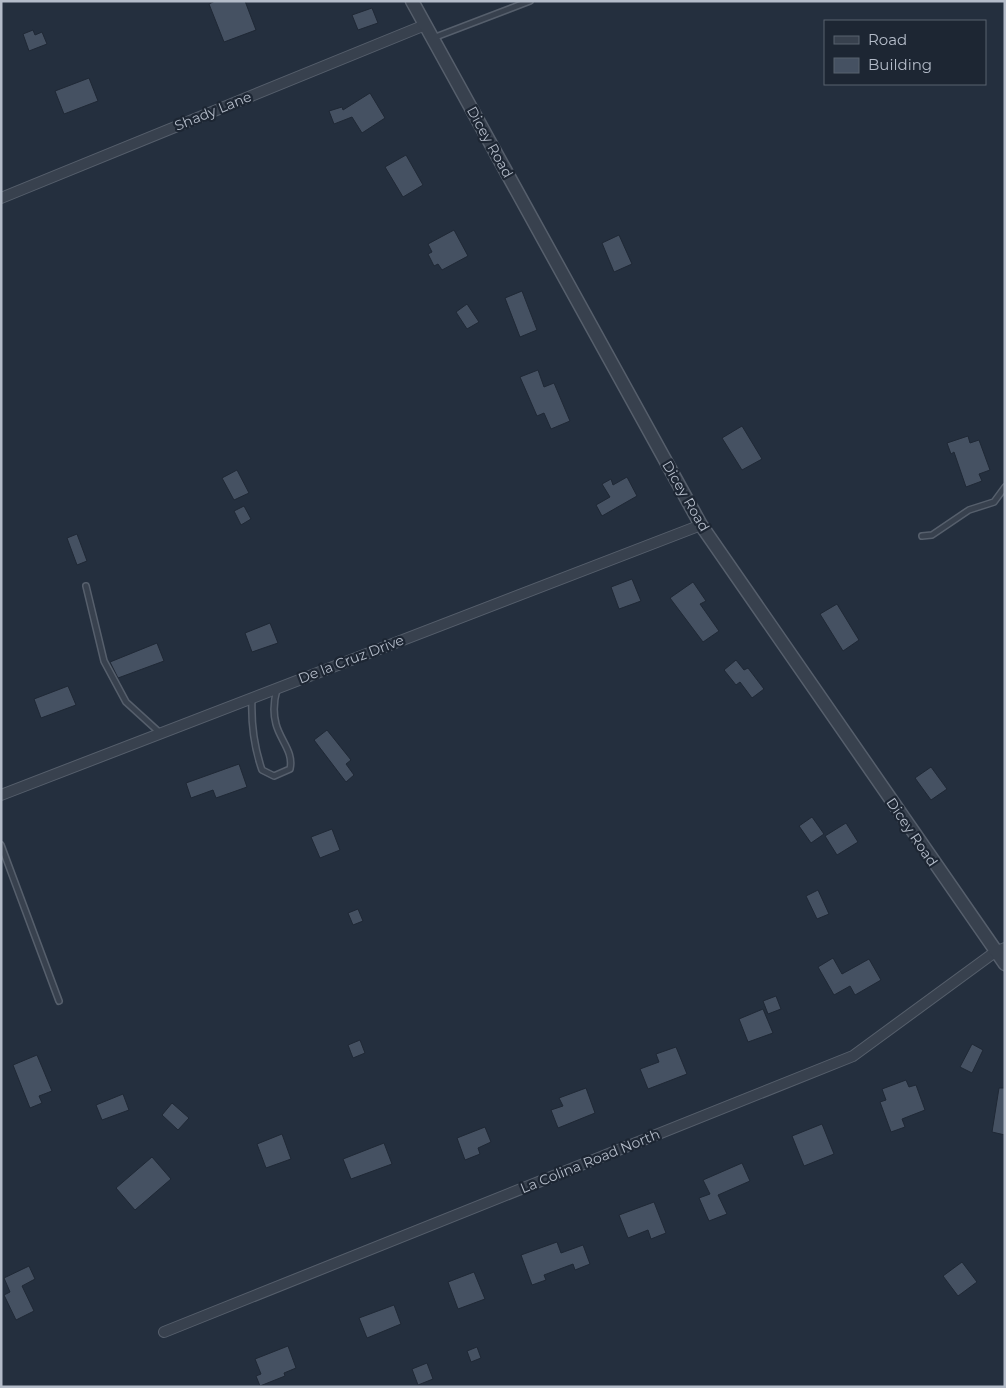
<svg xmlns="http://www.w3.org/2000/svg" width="1006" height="1388" viewBox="0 0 1006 1388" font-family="Montserrat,sans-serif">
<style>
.building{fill:#455162;stroke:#1f2835}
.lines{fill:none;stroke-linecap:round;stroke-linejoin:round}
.service-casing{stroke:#565f6c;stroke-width:8}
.minor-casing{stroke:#565f6c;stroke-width:12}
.tertiary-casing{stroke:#565f6c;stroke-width:15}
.service{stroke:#38414e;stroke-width:5}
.minor{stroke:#38414e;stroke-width:10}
.tertiary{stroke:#38414e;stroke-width:12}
.labels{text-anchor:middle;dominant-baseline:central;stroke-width:4.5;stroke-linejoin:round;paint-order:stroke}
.street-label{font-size:14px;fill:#b4bcc9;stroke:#1d2633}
</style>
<rect width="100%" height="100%" fill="#242f3e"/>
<!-- building -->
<path class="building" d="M215,1H245L256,30L224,42L209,4Z
M372,8L378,23L358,30L352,15Z
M33,30L35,35L42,32L47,44L29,51L23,34Z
M89,78L98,101L64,114L55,91Z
M370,93L385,118L362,133L352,117L334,124L329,111L342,107L343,110Z
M406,155L423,185L403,197L385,167Z
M454,230L468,256L442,270L438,264L434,266L428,254L432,252L428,244Z
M619,235L632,264L614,272L602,243Z
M522,291L537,330L520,337L505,298Z
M467,304L479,322L467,329L456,312Z
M538,370L544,387L554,383L570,421L551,429L544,413L537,416L520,377Z
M742,426L762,459L742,470L722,438Z
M968,436L970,443L979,440L990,470L979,474L982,481L966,487L954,452L951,454L947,443Z
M237,470L249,493L234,500L222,478Z
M627,477L637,496L602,516L596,505L610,497L602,484L611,479L613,485Z
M244,506L251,519L241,525L234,511Z
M77,534L87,561L77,565L67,538Z
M632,579L641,601L619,609L611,587Z
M693,582L706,601L700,604L719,631L703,642L670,598Z
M837,604L859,640L843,651L820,614Z
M270,623L278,643L252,652L245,633Z
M157,643L164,661L118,678L110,662Z
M736,660L744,670L748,668L764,689L752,698L740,682L736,685L724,670Z
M68,686L76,705L41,718L34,699Z
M327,730L351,760L346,764L354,775L346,782L314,740Z
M239,764L247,787L216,798L213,790L191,798L186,783Z
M931,767L947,789L931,800L915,778Z
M812,817L824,834L811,843L799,826Z
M846,823L858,842L837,855L825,836Z
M332,829L340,850L320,858L311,837Z
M818,890L829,914L817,919L806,896Z
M358,909L363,921L353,925L348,913Z
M833,958L842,974L869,959L881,980L855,995L850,986L834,995L818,967Z
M776,996L781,1009L768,1014L763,1001Z
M763,1009L773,1033L748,1042L739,1019Z
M360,1040L365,1053L353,1058L348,1045Z
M972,1044L983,1050L972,1073L960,1067Z
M676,1047L687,1074L648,1089L640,1069L659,1062L656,1054Z
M37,1055L52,1091L39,1096L42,1103L30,1108L13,1065Z
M906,1080L909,1087L916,1085L925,1110L902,1119L905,1127L891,1132L880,1102L886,1100L882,1089Z
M586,1088L595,1113L558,1128L551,1110L563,1106L559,1098Z
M999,1088H1005V1135L992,1132Z
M123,1094L129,1110L102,1120L96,1105Z
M172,1103L189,1118L178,1130L162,1115Z
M822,1124L834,1154L804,1166L792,1136Z
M485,1127L491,1142L478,1148L480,1154L465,1160L457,1138Z
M282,1134L291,1159L266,1168L257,1144Z
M384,1143L392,1164L351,1179L343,1159Z
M152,1157L171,1179L135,1210L116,1188Z
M742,1163L750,1181L718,1195L727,1214L709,1221L699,1198L710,1194L703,1180Z
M654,1202L666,1233L651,1239L648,1230L628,1238L619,1215Z
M557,1242L561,1253L583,1245L590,1264L575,1270L573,1264L544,1275L546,1280L532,1285L521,1255Z
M962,1262L977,1282L958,1296L943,1276Z
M29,1266L35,1279L22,1286L34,1311L16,1320L4,1295L10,1292L4,1278Z
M474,1272L485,1299L458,1309L448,1282Z
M394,1305L401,1324L367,1338L359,1318Z
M288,1346L296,1368L284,1373L285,1376L260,1386L256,1376L261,1374L255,1359Z
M477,1347L481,1358L471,1362L467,1351Z
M427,1363L433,1379L418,1385L412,1369Z"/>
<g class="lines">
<defs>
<path id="service" d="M433,38L530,1
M922,536L932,535L969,510L994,502L1005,487
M86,586L104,661L126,702L159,732
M252,698C251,722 254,747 262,770L274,776L290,769C294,752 280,740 276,724C273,713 274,700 277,689
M1,845L59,1001"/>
<path id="minor" d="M1,198L425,25
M1,795L701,525
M164,1332L853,1056L995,952L1005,948"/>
<path id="tertiary" d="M412,1L701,525L1005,964"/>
</defs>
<!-- service casing -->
<use href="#service" class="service-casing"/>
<!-- minor casing -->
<use href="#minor" class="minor-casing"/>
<!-- tertiary casing -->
<use href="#tertiary" class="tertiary-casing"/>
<!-- service -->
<use href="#service" class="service"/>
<!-- minor -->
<use href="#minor" class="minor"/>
<!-- tertiary -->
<use href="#tertiary" class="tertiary"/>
</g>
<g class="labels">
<!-- street labels -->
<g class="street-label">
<text transform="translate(213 111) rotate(-22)">Shady Lane</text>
<text transform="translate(490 142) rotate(61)">Dicey Road</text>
<text transform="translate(686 496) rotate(60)">Dicey Road</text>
<text transform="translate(351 659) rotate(-21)">De la Cruz Drive</text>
<text transform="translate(912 832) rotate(56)">Dicey Road</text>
<text transform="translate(590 1161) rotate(-22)">La Colina Road North</text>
</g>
</g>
<!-- border -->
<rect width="1006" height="1388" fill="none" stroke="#b4bcc9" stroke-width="5"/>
<!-- legend -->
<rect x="824" y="20" width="162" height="65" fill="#1d2633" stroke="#59626f"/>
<rect x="834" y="36" width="25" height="8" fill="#38414e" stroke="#59626f"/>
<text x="868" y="45" font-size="15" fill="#b4bcc9">Road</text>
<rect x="834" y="58" width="25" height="15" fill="#455162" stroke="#59626f"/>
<text x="868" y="70" font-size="15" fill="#b4bcc9">Building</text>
</svg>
